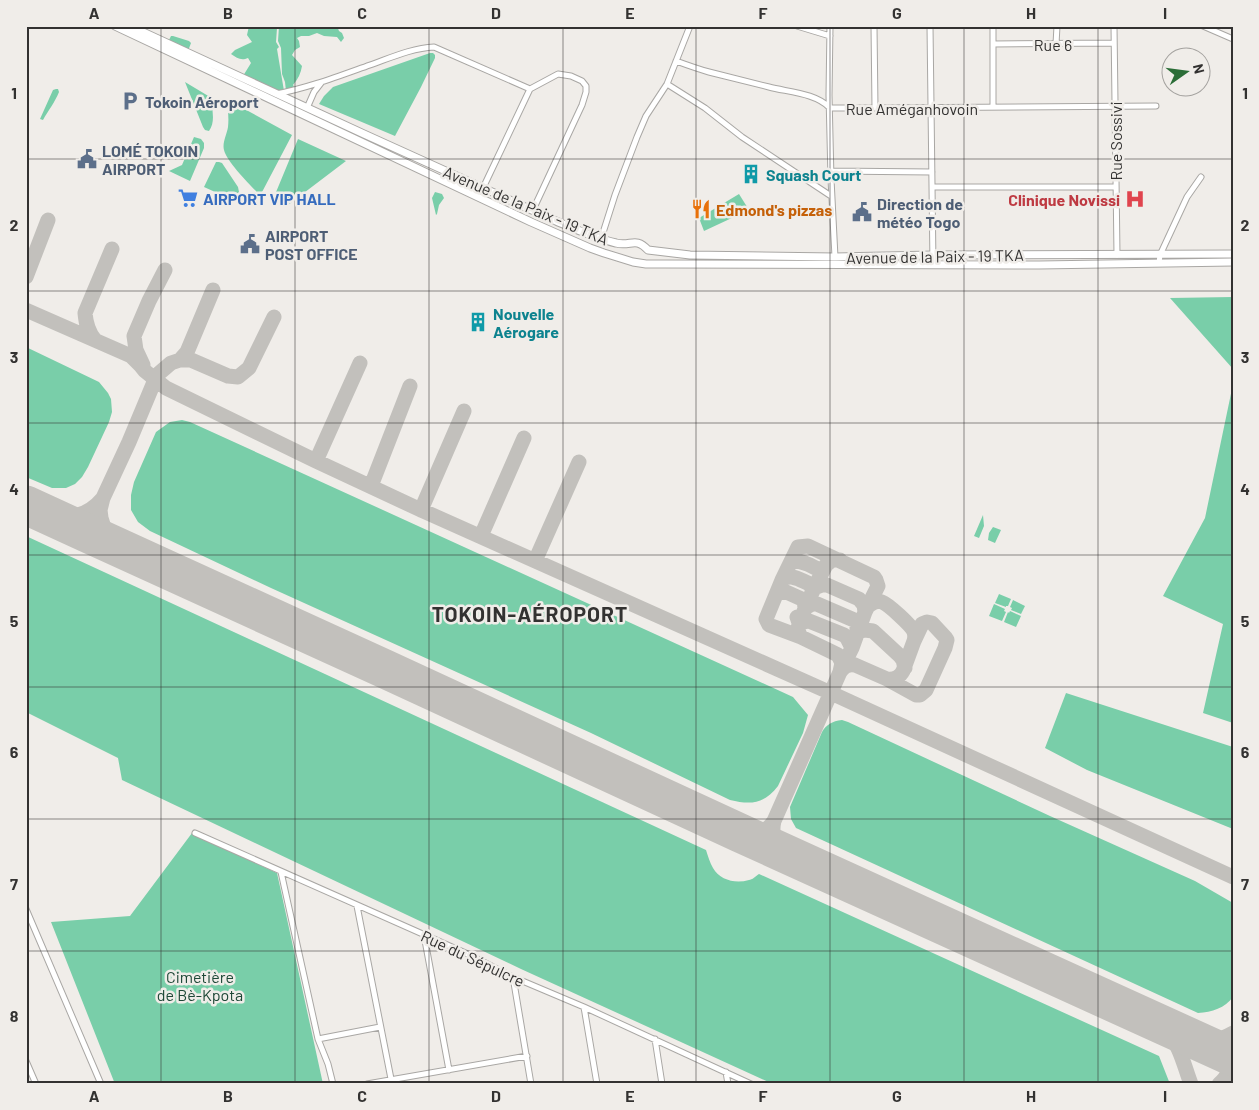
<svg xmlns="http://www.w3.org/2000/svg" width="1259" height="1110" viewBox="0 0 1259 1110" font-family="Barlow,sans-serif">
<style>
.green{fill:#79cea9}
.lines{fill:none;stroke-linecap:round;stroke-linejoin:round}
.taxiway{stroke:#c2c0bc;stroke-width:15}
.runway{stroke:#c2c0bc;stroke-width:39}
.minor-casing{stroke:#a9a7a4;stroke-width:7}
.secondary-casing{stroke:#a9a7a4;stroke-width:9}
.minor{stroke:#fff;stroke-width:5}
.secondary{stroke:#fff;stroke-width:7}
.grid{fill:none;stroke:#333231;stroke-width:1;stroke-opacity:0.55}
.labels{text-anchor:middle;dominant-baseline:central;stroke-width:5;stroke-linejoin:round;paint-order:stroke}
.street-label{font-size:16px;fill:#333231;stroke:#f0ede9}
.service-label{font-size:16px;font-weight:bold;fill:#4e5e75;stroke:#f0ede9;text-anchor:start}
.culture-label{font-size:16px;font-weight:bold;fill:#0d838f;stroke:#f0ede9;text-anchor:start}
.shop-label{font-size:16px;font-weight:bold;fill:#366cbe;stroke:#f0ede9;text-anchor:start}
.health-label{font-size:16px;font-weight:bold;fill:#be3a42;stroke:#f0ede9;text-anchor:end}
.food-label{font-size:16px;font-weight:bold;fill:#c56008;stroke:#f0ede9;text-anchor:start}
.park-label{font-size:16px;fill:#1d4736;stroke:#f0ede9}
.district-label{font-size:21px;font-weight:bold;letter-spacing:1px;fill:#333231;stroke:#f0ede9}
.neatline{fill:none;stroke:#333231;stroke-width:2}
.grid-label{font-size:16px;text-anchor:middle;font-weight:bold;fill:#333231}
</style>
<rect width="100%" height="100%" fill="#f0ede9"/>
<!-- green -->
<path class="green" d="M249,26H275L277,28L276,42L279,47L277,49L284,91L277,93L243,76L251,63L248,58C241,61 237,58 231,54L235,50L252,42L247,35Z
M279,26H337L339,31L342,33L344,38L341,42L337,37L324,36L317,33L309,36H301L297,38L299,41L300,47L295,50L292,55L302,66C301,73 298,79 293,85L295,88L286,91L285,82L282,74L281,48L278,41Z
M171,36H173L189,41L191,43L188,51L169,40Z
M430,53H433L435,55V58L421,87L395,136L319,104L324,96L333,87Z
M185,82L210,97C212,107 216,122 209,131L205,130L203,127Z
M56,89H58L59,92C55,102 48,111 43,120L40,119L53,90Z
M226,99L292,135L261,194H259C250,185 227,162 224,150C222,143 227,134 228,127C229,118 228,108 226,99Z
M194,137L201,139L204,143V148L190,181L169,171L182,165Z
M298,139L346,161L288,205C282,205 276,203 274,197Z
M216,162H219L222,163L238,187L239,192L235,201L204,187Z
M435,192L442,194L444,198L439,205L437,214L436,215L432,198Z
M739,194L749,210L704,231L699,218Z
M1233,297V369L1170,298Z
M26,347L99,382L108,393L111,399L112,412L109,422L88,467L82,477L75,484L66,488H52L26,477Z
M1233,384V723L1203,713L1223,624L1163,596L1205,518Z
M182,420L190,422L793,697L808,715L803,733L778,786C764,804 751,805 730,800L591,733L271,588L150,531L138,522L131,510V495L134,482L156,432L170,422Z
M983,515L984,526L979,538L974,536Z
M993,527L1001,530L995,543L988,540L989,533Z
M26,536L706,850C708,856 710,863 713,868C720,880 735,884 749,880C752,880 756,876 759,874L1159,1056L1170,1084H773L521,969L122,780L118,758L26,712Z
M999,594L1011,599L1008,606H1006V607L995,603Z
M1013,600L1025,606L1021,614L1011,610L1012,608L1010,607Z
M994,604L1005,609L1004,611L1006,612L1002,621L989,616Z
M1010,611L1021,616L1016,627L1004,622L1008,612L1009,613Z
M1066,693L1233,747V829L1087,770L1045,748Z
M842,720L848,722L1050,816L1195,881L1233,903V997C1225,1008 1212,1012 1198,1013L796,828L791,819L790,807L822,732C826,725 832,721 842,720Z
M192,833L277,873L323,1084H115L51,922L130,916Z"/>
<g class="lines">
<!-- taxiway -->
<path class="taxiway" d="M26,277L48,220
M26,310L131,356L141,366L145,371L166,388L316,461L421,510L831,693L1233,877
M95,340C88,332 86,324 85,313L112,249
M180,360L187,352L213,290
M143,365L136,350L134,336L149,301L165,270
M316,461L360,363
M371,486L410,386
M421,510L464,411
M47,514C70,519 87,517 103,498
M481,536L524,438
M124,550L114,542L106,534L101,518L100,510L103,498L129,442L157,375L171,363L180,360H191L228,376L238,377L249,368L274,317
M535,561L579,462
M791,562C800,559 809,565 818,569L821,575
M782,580C791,573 800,580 810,584L813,591
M814,588L822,585H827L859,599L864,605L865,612
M777,594L784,591L804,600L805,608
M867,607C872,603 876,600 882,602C888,604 912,626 914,632C915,635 915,638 914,641
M805,608L812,604H817L854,620L857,623V632L865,630L873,631L900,656L903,660L905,668
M797,617L799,623L809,621L844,635L847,638L852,648
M801,637L798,631L799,623L814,588L826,565L832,560H840
M774,821L840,672L852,648L865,612L878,586L876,580L874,577L808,546L798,547L782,580L766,619L769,625L801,637L832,652L838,655L842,663L840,672C844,666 848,664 855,665L887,679L916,695H920L926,690L945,648L947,640L945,637L932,623L927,622L922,624L914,641L903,671C900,677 894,680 887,679
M740,833C755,836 765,834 774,821C771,833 774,843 782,852
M1147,1017C1153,1021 1161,1025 1166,1031C1180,1044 1184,1066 1191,1084
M1196,1040C1211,1041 1219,1041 1233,1033
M1219,1084C1229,1076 1230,1068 1229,1055"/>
<!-- runway -->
<path class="runway" d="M26,505L87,533L385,669L740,833L1233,1057"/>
<defs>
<path id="minor" d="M797,26L830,36
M830,26L829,95L831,179L835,257
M874,26L875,108
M930,26L933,265
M993,26V107
M1114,26L1117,255
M1203,26L1233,39
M993,44L1114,43
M1056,44L1057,26
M676,61C687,65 698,69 709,72C729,77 749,82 769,87C788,92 816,93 830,108H875L1156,106
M667,84L705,108L742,137L831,196
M276,94C308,88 339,76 370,65C390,58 412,48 434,47L530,89
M307,108L314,92L321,83
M831,171L932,172
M932,187H1115
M483,188L530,89L558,74L571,76L582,81L586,86V92L582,105L533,210
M601,239L615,195L637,137L646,116L667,84L690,26
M1159,263L1160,255L1187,197L1201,177
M195,833L470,955L513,977L584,1007L751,1084
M281,872L318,1039L328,1064L333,1084
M357,906L392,1084
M26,909L101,1084
M424,935L449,1070
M513,977L531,1084
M584,1007L597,1084
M318,1039L380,1027
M655,1039L662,1084
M26,1061L36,1084
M726,1072L728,1084
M367,1084L527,1056"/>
<path id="secondary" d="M115,26L531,222L590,248L604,253L633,262L646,264H665L1039,265L1233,262
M130,26L364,134L556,221C575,229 595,238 616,243C631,247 635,236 648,250L690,255L835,257L933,255L1233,254"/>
</defs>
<!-- minor casing -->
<use href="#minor" class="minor-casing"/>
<!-- secondary casing -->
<use href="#secondary" class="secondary-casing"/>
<!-- minor -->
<use href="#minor" class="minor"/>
<!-- secondary -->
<use href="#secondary" class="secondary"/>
</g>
<!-- grid -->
<path class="grid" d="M161,26V1084M295,26V1084M429,26V1084M563,26V1084M696,26V1084M830,26V1084M964,26V1084M1098,26V1084M26,159H1233M26,291H1233M26,423H1233M26,555H1233M26,687H1233M26,819H1233M26,951H1233"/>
<!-- icons -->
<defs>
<symbol id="parking-bare" viewBox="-9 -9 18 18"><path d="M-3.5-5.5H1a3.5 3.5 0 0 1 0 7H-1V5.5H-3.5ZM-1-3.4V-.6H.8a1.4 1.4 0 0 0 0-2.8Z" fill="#5c6f8a" stroke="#f0ede9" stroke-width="2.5" paint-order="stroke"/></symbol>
<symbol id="civic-bare" viewBox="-9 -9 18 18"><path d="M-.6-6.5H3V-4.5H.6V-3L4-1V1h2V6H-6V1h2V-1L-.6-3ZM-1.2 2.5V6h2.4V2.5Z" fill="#5c6f8a" stroke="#f0ede9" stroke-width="2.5" paint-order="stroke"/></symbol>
<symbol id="building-bare" viewBox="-9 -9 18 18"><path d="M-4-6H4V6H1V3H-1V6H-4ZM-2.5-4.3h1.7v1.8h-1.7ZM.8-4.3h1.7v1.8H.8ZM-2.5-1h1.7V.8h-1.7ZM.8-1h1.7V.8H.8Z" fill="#0f9aa8" stroke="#f0ede9" stroke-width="2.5" paint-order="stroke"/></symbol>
<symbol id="supermarket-bare" viewBox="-9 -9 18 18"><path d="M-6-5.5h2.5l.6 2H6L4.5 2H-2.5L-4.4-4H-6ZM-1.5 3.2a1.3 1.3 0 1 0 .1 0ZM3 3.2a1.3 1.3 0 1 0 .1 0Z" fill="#3f7fe0" stroke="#f0ede9" stroke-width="2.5" paint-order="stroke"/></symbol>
<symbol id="hospital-bare" viewBox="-9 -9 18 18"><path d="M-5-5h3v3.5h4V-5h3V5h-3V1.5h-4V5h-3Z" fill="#e0444e" stroke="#f0ede9" stroke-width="2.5" paint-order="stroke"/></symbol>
<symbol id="restaurant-bare" viewBox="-9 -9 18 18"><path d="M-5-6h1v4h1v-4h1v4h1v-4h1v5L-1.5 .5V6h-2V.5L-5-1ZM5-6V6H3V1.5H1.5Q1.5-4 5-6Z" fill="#e8710a" stroke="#f0ede9" stroke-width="2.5" paint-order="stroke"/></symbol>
</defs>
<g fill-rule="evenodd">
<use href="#parking-bare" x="116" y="87" width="28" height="28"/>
<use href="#civic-bare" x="73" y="145" width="28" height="28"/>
<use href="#building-bare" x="737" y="160" width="28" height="28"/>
<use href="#supermarket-bare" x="174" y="184" width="28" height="28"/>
<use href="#hospital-bare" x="1121" y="185" width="28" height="28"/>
<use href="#restaurant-bare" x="687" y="195" width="28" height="28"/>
<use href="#civic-bare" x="848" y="198" width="28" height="28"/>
<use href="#civic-bare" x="236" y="230" width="28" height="28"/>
<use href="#building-bare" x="464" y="308" width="28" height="28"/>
</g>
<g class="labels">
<!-- street labels -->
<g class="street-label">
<text x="1053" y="44">Rue 6</text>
<text x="912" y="108">Rue Améganhovoin</text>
<text transform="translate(1115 141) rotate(-90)">Rue Sossivi</text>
<text transform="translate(526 205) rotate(23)">Avenue de la Paix - 19 TKA</text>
<text transform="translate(935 256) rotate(-1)">Avenue de la Paix - 19 TKA</text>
<text transform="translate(473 958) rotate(25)">Rue du Sépulcre</text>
</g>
<!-- service labels -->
<g class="service-label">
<text x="145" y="101">Tokoin Aéroport</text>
<text x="102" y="150">LOMÉ TOKOIN<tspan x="102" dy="18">AIRPORT</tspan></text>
<text x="877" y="203">Direction de<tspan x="877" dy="18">météo Togo</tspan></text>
<text x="265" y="235">AIRPORT<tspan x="265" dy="18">POST OFFICE</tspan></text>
</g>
<!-- culture labels -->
<g class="culture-label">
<text x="766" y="174">Squash Court</text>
<text x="493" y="313">Nouvelle<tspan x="493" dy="18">Aérogare</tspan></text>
</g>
<!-- shop labels -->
<g class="shop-label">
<text x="203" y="198">AIRPORT VIP HALL</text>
</g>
<!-- health labels -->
<g class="health-label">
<text x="1120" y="199">Clinique Novissi</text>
</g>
<!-- food labels -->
<g class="food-label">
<text x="716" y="209">Edmond's pizzas</text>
</g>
<!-- park labels -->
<g class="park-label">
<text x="200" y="976">Cimetière<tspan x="200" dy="18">de Bè-Kpota</tspan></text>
</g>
<!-- district labels -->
<g class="district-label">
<text x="530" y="613">TOKOIN-AÉROPORT</text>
</g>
</g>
<!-- border -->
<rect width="1259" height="1110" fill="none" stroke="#f0ede9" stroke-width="55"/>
<!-- north arrow -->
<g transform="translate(1186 72) rotate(76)"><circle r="24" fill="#f0ede9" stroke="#a4a29f"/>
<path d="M0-4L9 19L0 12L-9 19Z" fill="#2b6d37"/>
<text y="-8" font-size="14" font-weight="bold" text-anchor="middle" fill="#333231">N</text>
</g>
<rect x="28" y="28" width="1204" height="1054" class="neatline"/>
<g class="grid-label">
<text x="94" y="19">A</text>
<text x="228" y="19">B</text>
<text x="362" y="19">C</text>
<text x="496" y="19">D</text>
<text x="630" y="19">E</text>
<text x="763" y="19">F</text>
<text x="897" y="19">G</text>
<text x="1031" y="19">H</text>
<text x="1165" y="19">I</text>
<text x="14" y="99">1</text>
<text x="1245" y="99">1</text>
<text x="14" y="231">2</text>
<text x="1245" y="231">2</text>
<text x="14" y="363">3</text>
<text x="1245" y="363">3</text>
<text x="14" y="495">4</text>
<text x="1245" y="495">4</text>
<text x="14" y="627">5</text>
<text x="1245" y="627">5</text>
<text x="14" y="758">6</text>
<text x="1245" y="758">6</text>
<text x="14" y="890">7</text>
<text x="1245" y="890">7</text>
<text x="14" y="1022">8</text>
<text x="1245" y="1022">8</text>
<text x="94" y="1102">A</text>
<text x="228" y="1102">B</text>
<text x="362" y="1102">C</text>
<text x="496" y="1102">D</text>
<text x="630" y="1102">E</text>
<text x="763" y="1102">F</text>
<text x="897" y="1102">G</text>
<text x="1031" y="1102">H</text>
<text x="1165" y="1102">I</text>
</g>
</svg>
